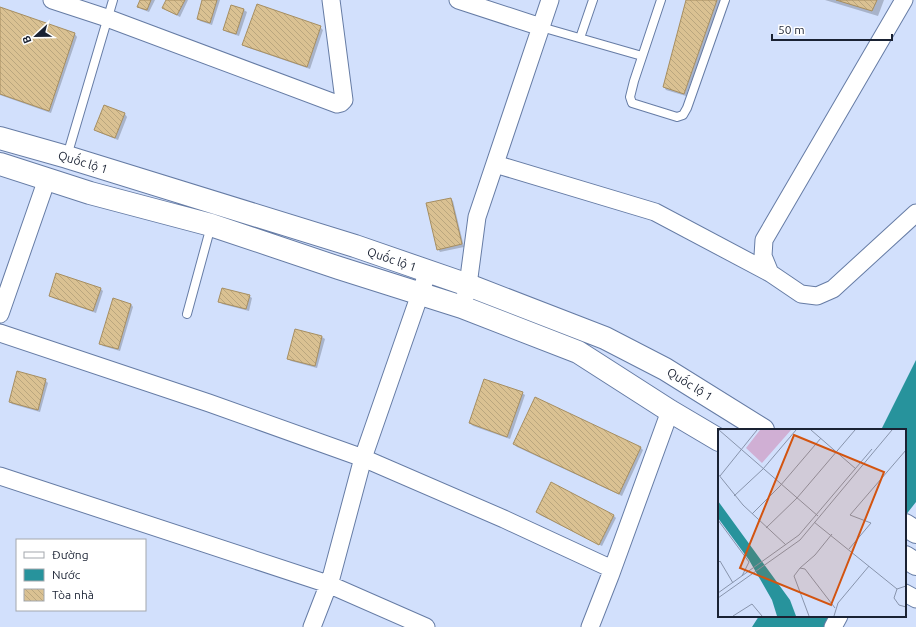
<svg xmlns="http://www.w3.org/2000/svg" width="916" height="627" viewBox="0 0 916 627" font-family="Ubuntu,sans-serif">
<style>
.water{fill:#27939c}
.shadow{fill:#0003}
.building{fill:url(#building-back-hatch);stroke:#a68e61}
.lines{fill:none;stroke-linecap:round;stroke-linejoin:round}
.service-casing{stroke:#667ca5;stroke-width:10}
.minor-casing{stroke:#667ca5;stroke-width:19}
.trunk-casing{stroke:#667ca5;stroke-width:24}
.service{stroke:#fff;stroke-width:8}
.minor{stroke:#fff;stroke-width:17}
.trunk{stroke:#fff;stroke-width:22}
.labels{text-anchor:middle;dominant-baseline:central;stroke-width:4;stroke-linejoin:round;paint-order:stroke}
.street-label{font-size:12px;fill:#1a2233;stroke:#fff}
.inset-road{fill:none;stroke:#8894ac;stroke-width:1}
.view{fill:#d35410;fill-opacity:0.15;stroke:#d35410;stroke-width:2}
.inset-edge{fill:none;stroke:#1a2233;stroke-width:2}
</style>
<defs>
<pattern id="building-back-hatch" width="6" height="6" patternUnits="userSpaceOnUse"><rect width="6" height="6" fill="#dac192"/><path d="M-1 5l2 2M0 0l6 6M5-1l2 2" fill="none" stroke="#baa67e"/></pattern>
</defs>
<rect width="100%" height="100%" fill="#d2e0fc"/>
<!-- water -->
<path class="water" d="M916,360V502L905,516V430H881Z
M759,616H831L825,627H752Z"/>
<!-- shadow -->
<path class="shadow" d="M141,0H155L149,12L141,9L139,6Z
M167,0H188L180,17L166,10L164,8Z
M203,0H220L212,25L200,21L198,18Z
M687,0H721L686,96L666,90L664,87Z
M825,0H884L878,16Z
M232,6L244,10L247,12L239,36L227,32L224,30Z
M0,8L75,34L77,37L51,113L0,95Z
M320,27L323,30L310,69L246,47L244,44Z
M125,114L127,117L118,140L98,132L95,130Z
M451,199L453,201L464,247L440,252L438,249Z
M100,288L103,291L96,313L53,298L50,295Z
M249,296L252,298L249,311L222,304L220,301Z
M131,304L133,307L120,351L103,346L100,343Z
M296,330L322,337L325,339L317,368L291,361L288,359Z
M45,380L48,383L40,412L12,404L10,402Z
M522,393L525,395L510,439L473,426L470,423Z
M514,444L641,448L643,450L622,496L517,447Z
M537,512L614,516L616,518L602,546L540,515Z"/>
<!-- building -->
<path class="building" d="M140,0H151L147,10L137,7Z
M166,0H185L177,15L162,8Z
M202,0H217L210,23L197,19Z
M686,0H717L684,94L663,87Z
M836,0H877L872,11Z
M257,4L321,26L307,67L242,45Z
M231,5L244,9L236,34L223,30Z
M0,7L75,33L49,111L0,94Z
M104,105L125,113L115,138L94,130Z
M451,198L462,244L437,250L426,203Z
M56,273L101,288L93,311L49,296Z
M222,288L250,295L246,309L218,302Z
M113,298L131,304L118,349L99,344Z
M295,329L322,336L315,366L287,359Z
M17,371L46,379L38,410L9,402Z
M484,379L523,392L507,437L469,423Z
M535,397L641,447L619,494L513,444Z
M551,482L614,515L599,545L536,512Z"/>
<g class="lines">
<defs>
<path id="service" d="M661,0L634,81L630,97L632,103L677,117L683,115L687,108L725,0
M541,27L642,56
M580,38L593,0
M67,156L113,0
M187,314L211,226"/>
<path id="minor" d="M52,0L107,18L337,104L341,103L344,100L331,0
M458,0L541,27
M904,0L764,240L763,256L770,273L801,294L817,296L833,289L916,213
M495,164L655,212L770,273
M465,297L468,285L477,217L550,0
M0,314L47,179
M0,333L209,403L363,458L504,519L612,569
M0,476L328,584L426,627
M905,593L916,599
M312,627L331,578L363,458L428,271
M590,627L610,576L670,411
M833,627L839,616"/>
<path id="trunk" d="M0,138L67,157L355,246L468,285L605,338L665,369L763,430
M0,164L90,193L211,225L339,268L462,307L578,352L670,411L719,440
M905,525L916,532
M905,557L916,564"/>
</defs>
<!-- service casing -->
<use href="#service" class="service-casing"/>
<!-- minor casing -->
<use href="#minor" class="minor-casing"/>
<!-- trunk casing -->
<use href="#trunk" class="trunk-casing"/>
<!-- service -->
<use href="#service" class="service"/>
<!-- minor -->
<use href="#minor" class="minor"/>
<!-- trunk -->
<use href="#trunk" class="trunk"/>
</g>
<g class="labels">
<!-- street labels -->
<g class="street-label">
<text transform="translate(83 162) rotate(17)">Quốc lộ 1</text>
<text transform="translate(392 259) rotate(19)">Quốc lộ 1</text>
<text transform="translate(690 384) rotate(32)">Quốc lộ 1</text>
</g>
</g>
<!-- overview -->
<g transform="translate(718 429)">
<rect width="188" height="188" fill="#d2e0fc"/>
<path d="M42,1H73L44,34L28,19Z" fill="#d0afd4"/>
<path d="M0,72L72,171L78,187H59L54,171L31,131L0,89Z" fill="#27939c"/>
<path class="inset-road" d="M1,1L100,87M93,1L138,40M0,45L25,76L68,116M2,47L39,1M16,67L45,40L78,1M34,85L62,57L103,9M0,91L31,133L24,147M96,93L179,160M48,99L79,69L137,1M131,120L153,94L132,86L188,21M0,134L2,132L15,154M82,139L97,126L114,105M188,157L179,160L176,169L181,176L188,178M0,164L81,106L154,20M0,169L82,111L174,1M15,187L34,175L44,187M91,187L76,147L82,139L87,140L117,179M116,187L120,174L151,137"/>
<path class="view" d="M76,6L166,43L113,176L22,139Z"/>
<rect width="188" height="188" class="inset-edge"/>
</g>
<!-- legend -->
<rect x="16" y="539" width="130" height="72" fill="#ffffff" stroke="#a3a7ad"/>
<rect x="24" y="552" width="20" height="6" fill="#ffffff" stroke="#a3a7ad"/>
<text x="52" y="559" font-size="12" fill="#1a2233">Đường</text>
<rect x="24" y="569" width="20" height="12" fill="#27939c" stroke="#a3a7ad"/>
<text x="52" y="579" font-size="12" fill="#1a2233">Nước</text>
<rect x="24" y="589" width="20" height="12" fill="url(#building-back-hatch)" stroke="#a3a7ad"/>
<text x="52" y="599" font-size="12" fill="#1a2233">Tòa nhà</text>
<!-- north arrow -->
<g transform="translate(36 36) rotate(248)" stroke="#ffffff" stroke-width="3" paint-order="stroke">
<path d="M0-3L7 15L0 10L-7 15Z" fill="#1a2233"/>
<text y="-6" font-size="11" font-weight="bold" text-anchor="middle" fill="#1a2233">B</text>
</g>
<!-- scale -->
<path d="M772 34v6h120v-6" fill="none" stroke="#1a2233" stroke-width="2"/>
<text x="778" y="34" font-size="12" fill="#1a2233" stroke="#ffffff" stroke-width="3" paint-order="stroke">50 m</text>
</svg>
